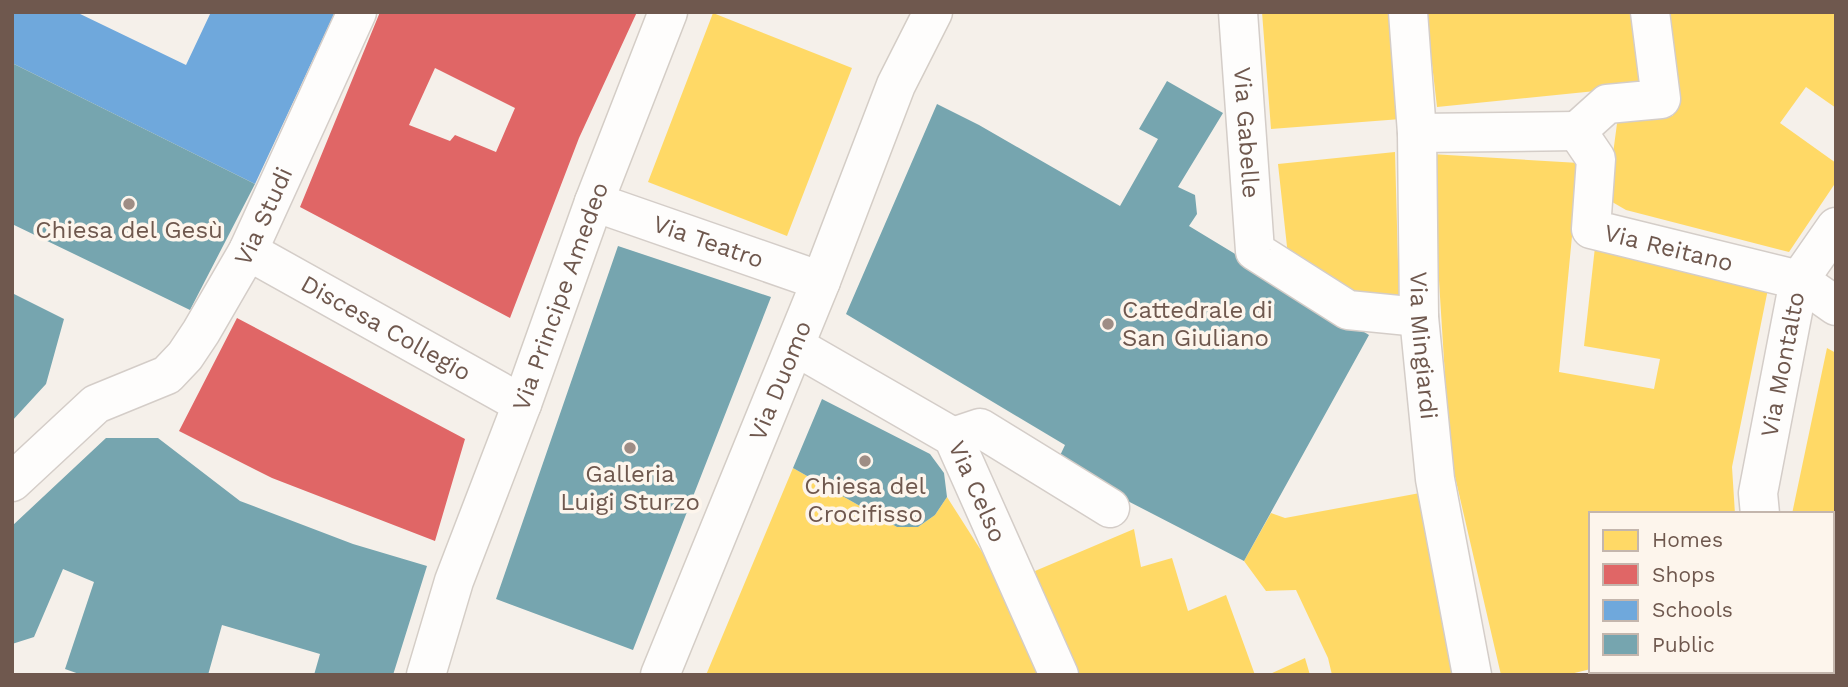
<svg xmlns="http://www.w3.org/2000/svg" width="1848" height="687" viewBox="0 0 1848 687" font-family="'Work Sans',sans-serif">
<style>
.homes{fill:#ffd966}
.shops{fill:#e06666;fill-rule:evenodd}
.schools{fill:#6fa8dc}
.public{fill:#76a5af}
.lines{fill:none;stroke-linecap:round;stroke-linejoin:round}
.street-casing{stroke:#d4cdc8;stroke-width:41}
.secondary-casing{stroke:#d4cdc6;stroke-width:41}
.street{stroke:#fefdfc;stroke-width:38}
.secondary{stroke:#fefdfc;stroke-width:38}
.poi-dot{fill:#9e8d85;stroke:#fdf5ec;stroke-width:2.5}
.labels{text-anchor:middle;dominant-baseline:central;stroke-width:7;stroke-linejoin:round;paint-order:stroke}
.street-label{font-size:24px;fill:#6f584e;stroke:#fdf5ec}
.poi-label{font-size:24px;fill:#6f584e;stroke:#fdf5ec}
</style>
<rect width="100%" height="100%" fill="#f5f0ea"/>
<!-- homes -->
<path class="homes" d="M1262,12H1393L1401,119L1271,129Z
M1426,12H1637L1645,86L1437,107Z
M1664,12H1836V108L1806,87L1780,123L1836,163V182L1789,252L1626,210L1607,199L1618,116H1673Z
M713,13L852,68L787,236L648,182Z
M1395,152L1399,299L1344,295L1289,265L1278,164Z
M1431,154L1579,163L1559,372L1654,389L1660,359L1584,346L1595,247L1768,289L1732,467L1735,514H1591V669L1566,675H1501L1450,455Z
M1827,348L1836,353V608L1832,607V514H1792Z
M793,468L897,527H918L935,515L947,497L991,566L1042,675H706Z
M1420,493L1455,675H1332L1328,658L1296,590L1266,591L1244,561L1271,513L1285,518Z
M1134,529L1141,567L1172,558L1188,611L1226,595L1255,675H1074L1062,650L1035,571Z
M1305,658L1310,675H1268Z"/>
<!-- shops -->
<path class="shops" d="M380,12H637L579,138L510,318L300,207ZM435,68L515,108L496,152L455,135L450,141L409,125Z
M237,318L465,439L435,541L272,478L179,431Z"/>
<!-- schools -->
<path class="schools" d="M12,12H76L186,65L211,12H335L255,184L12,63Z"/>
<!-- public -->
<path class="public" d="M12,63L255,184L190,310L12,224Z
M1167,81L1223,113L1178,187L1195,195L1197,214L1189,226L1369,335L1244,561L1056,464L1065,445L846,314L937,104L979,125L1120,206L1158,139L1139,129Z
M618,246L771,297L633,650L496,599Z
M12,293L64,319L46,384L12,421Z
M822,399L930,454L944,473L947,497L935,515L918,527H897L793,468Z
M106,438H158L240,501L353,544L427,566L393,675H314L320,654L222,625L208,675H82L65,669L94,582L63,569L34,637L12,644V526Z"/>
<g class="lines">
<defs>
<g id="street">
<path id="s1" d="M1238,12L1255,251L1348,310L1419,317"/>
<path id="s2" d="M1408,12L1417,133L1419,317L1435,479L1472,675"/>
<path id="s3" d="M1577,131L1596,159L1591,229L1799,280L1836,306"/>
<path d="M1577,131L1607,104L1661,99L1650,12"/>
<path d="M1417,133L1577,131"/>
<path id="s4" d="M594,202L821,281"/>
<path id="s5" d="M248,251L522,404"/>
<path id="s6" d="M795,346L953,437L1059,675"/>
<path d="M953,437L980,428L1110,508"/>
<path id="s7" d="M12,482L96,404L167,375L185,356L201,332L248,251L357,12"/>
<path id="s8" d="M1760,514L1758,493L1799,280L1836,227"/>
<path d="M1770,671L1771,675"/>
</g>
<g id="secondary">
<path id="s9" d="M426,675L454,581L522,404L594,202L668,12"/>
<path id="s10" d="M660,675L821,281L896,85L933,12"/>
</g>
</defs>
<!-- street casing -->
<use href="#street" class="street-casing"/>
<!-- secondary casing -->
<use href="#secondary" class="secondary-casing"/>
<!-- street -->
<use href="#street" class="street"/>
<!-- secondary -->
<use href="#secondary" class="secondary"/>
</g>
<!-- markers -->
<g class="poi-dot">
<circle cx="129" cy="204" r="7"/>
<circle cx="1108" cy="324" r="7"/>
<circle cx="630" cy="448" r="7"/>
<circle cx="865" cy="461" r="7"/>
</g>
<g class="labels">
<!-- street labels -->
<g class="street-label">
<text stroke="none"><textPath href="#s1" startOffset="121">Via Gabelle</textPath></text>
<text stroke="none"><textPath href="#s7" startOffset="378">Via Studi</textPath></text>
<text stroke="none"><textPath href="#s4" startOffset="121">Via Teatro</textPath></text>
<text stroke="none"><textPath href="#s3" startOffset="184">Via Reitano</textPath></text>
<text stroke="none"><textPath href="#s9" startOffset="402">Via Principe Amedeo</textPath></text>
<text stroke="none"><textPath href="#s5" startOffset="158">Discesa Collegio</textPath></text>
<text stroke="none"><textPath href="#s2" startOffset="334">Via Mingiardi</textPath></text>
<text stroke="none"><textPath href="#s8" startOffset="152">Via Montalto</textPath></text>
<text stroke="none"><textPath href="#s10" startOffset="318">Via Duomo</textPath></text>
<text stroke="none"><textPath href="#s6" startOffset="242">Via Celso</textPath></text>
</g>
<!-- poi labels -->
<g class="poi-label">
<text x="129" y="230">Chiesa del Gesù</text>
<text x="1122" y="310" text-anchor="start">Cattedrale di<tspan x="1122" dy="28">San Giuliano</tspan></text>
<text x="630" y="474">Galleria<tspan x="630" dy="28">Luigi Sturzo</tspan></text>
<text x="865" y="486">Chiesa del<tspan x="865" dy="28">Crocifisso</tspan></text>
</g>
</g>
<!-- border -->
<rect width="1848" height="687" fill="none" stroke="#6f584e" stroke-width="28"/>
<!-- legend -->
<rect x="1589" y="512" width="245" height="161" fill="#fdf5ec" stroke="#c4b6ad" stroke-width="2"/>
<rect x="1603" y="530" width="35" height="21" fill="#ffd966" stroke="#c4b6ad" stroke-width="2"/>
<text x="1652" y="547" font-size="21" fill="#6f584e">Homes</text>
<rect x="1603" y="564" width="35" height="21" fill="#e06666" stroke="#c4b6ad" stroke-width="2"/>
<text x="1652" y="582" font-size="21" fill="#6f584e">Shops</text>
<rect x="1603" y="600" width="35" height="21" fill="#6fa8dc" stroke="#c4b6ad" stroke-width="2"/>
<text x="1652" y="617" font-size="21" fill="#6f584e">Schools</text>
<rect x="1603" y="634" width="35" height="21" fill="#76a5af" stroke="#c4b6ad" stroke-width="2"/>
<text x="1652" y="652" font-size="21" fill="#6f584e">Public</text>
</svg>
